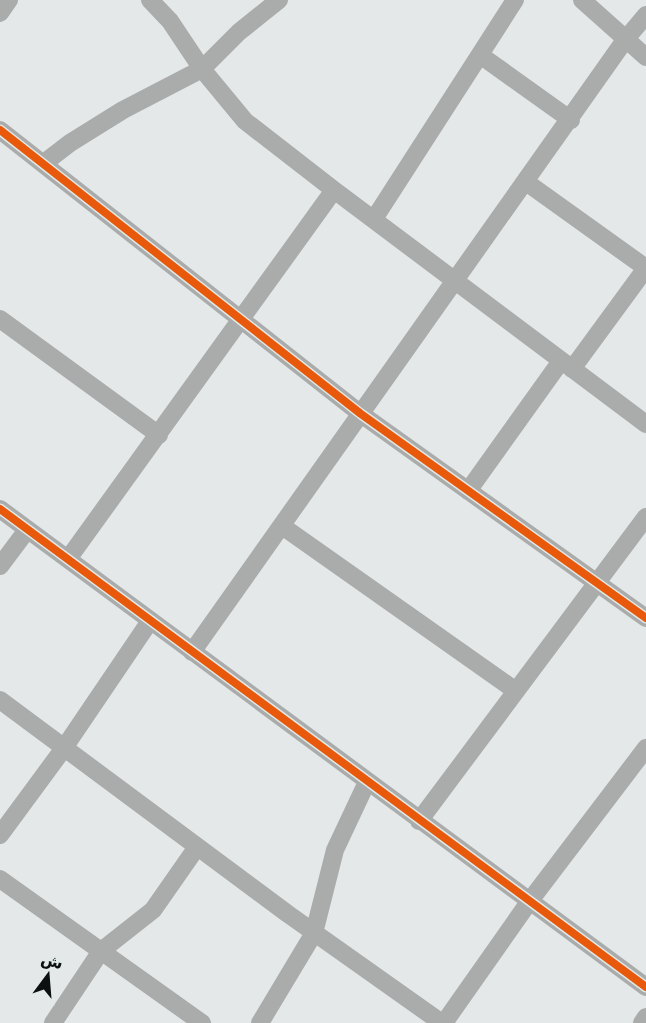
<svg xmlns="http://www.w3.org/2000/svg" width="646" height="1023" viewBox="0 0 646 1023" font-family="'DejaVu Sans','Noto Naskh Arabic',sans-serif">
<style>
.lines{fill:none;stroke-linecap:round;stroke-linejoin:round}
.minor{stroke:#aaacac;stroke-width:18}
.cycleway-casing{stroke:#e2eae9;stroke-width:11}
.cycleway{stroke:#e8590c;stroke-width:8}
</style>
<rect width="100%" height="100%" fill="#e4e8e8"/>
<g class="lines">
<!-- minor -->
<path class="minor" d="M150,0L170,21L202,69L245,121L334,190L646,424
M582,0L646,57
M0,13L9,0
M480,55L571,120
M0,130L361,414L646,618
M44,163L70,143L123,110L202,69L239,32L279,0
M526,182L646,268L572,369
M374,219L515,0
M0,319L159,435
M468,491L561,361
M0,509L646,987
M282,526L516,691
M68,559L334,190
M0,566L27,530
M192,652L625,40L646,15
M0,700L288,914L442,1023
M419,821L646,517
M0,835L64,748L150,621
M0,879L202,1023
M53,1023L101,951L153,910L197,847
M260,1023L314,933L335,850L367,782
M444,1023L529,902L646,748
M642,1023L646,1017"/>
<defs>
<path id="cycleway" d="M0,130L361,414L646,618
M0,509L646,987"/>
</defs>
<!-- cycleway casing -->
<use href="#cycleway" class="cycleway-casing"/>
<!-- cycleway -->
<use href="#cycleway" class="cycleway"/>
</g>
<!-- north arrow -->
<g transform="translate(48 975) rotate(16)" stroke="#e2eae9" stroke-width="4.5" paint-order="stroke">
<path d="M0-4.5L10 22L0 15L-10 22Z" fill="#0d1010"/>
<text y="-9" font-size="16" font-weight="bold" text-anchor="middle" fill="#0d1010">ش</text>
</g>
</svg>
